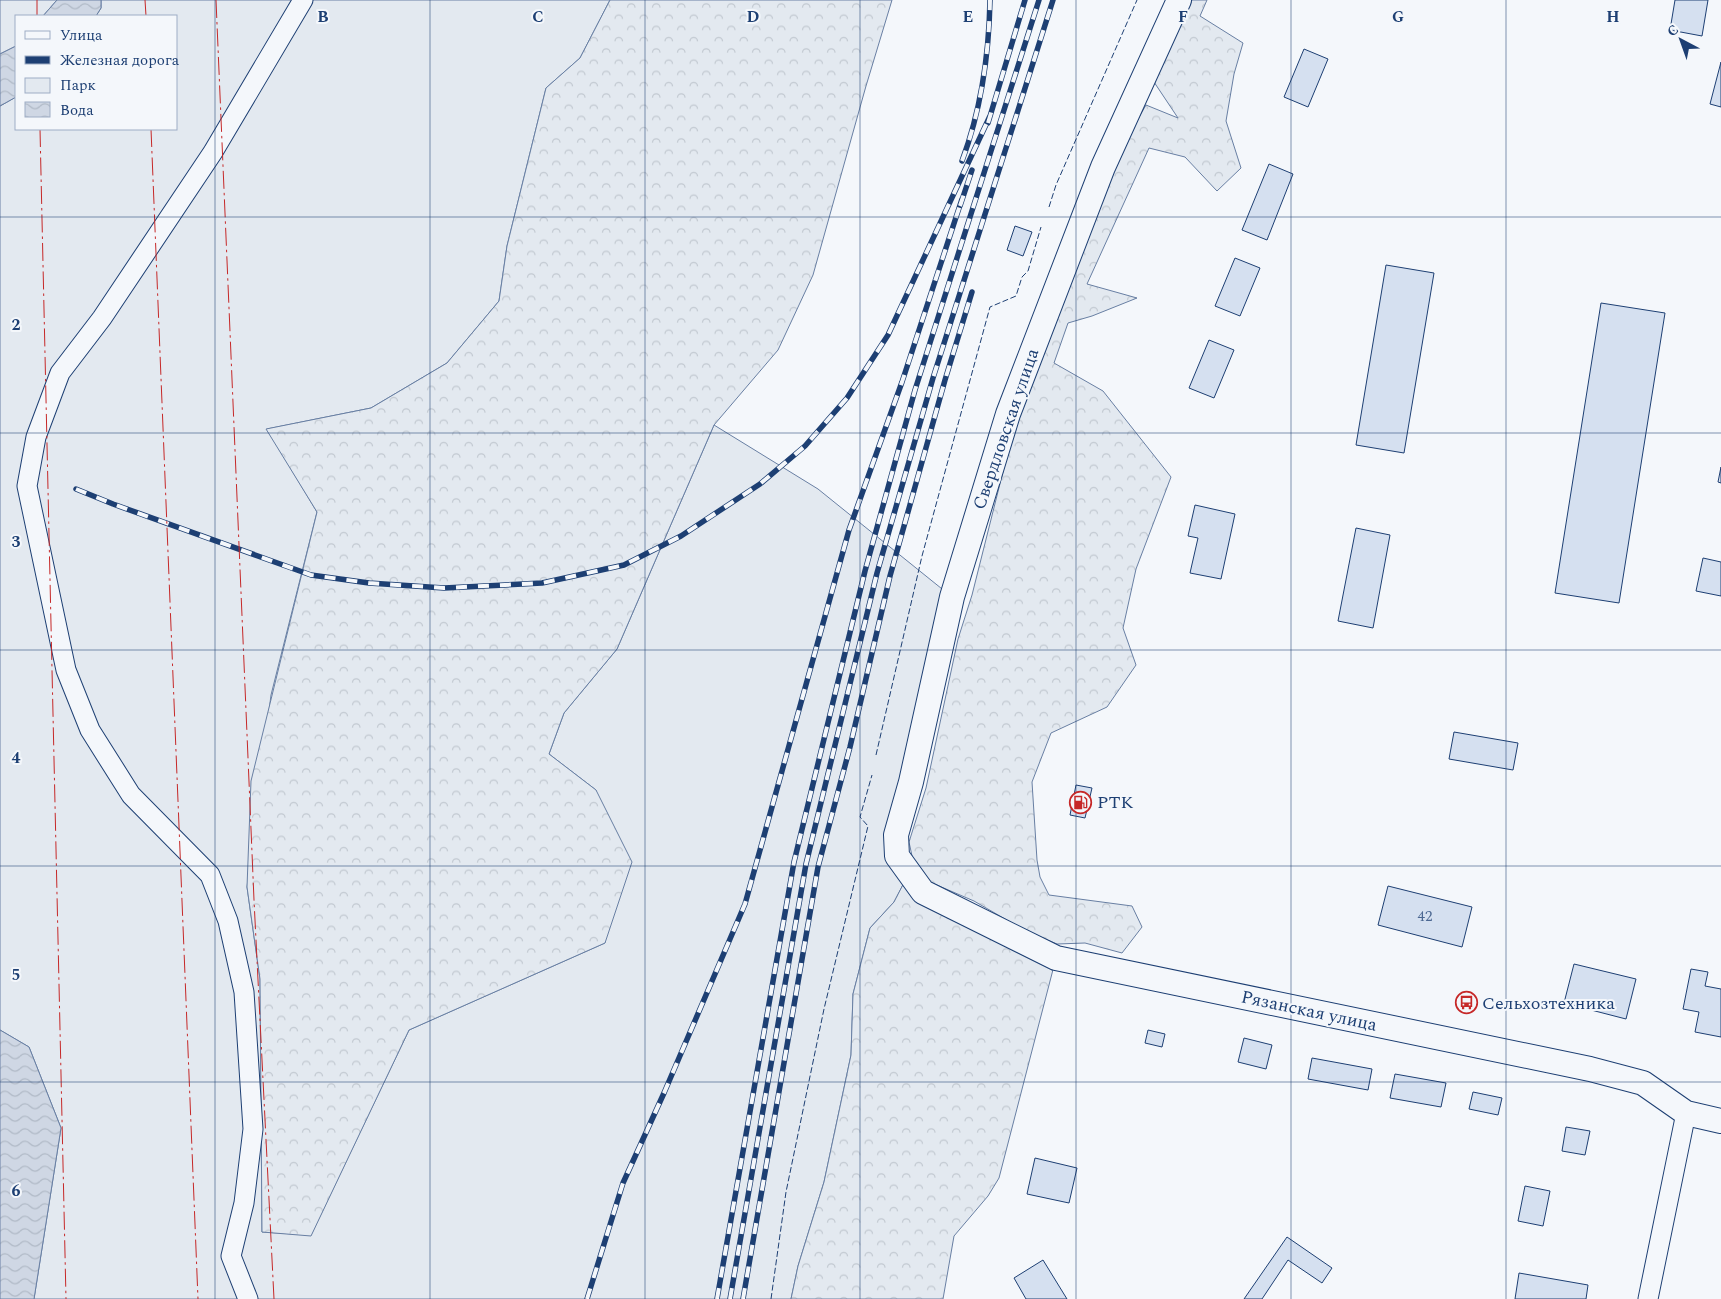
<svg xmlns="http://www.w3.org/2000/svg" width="1721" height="1299" viewBox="0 0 1721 1299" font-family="Spectral,serif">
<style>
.green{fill:#e3e9f0;stroke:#687fa3}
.forest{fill:url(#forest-crowns);stroke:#687fa3}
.water{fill:url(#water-waves);stroke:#687fa3}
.building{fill:#d5e0f0;stroke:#1d3f73}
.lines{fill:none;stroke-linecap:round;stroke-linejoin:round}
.minor-casing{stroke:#1d3f73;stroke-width:21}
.major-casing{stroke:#1d3f73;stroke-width:26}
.minor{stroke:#f4f7fb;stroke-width:19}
.major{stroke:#f4f7fb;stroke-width:24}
.rail-casing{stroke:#1d3f73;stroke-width:5.5}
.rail{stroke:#f4f7fb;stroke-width:4;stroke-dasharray:11;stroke-linecap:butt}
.fence{stroke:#1d3f73;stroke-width:1;stroke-dasharray:6 2.5;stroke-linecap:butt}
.power{stroke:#c62828;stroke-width:1;stroke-dasharray:18 4 2.5 4;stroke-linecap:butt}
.grid{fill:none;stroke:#1d3f73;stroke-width:1;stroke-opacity:0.55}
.labels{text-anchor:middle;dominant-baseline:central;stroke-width:4;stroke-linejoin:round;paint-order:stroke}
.number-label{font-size:15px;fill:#4b6792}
.street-label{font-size:18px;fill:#1d3f73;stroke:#f4f7fb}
.poi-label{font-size:18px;fill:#1d3f73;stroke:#f4f7fb;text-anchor:start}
.grid-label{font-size:16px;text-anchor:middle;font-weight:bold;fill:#1d3f73;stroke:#f4f7fb;stroke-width:4;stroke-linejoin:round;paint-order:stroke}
</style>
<defs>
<pattern id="forest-crowns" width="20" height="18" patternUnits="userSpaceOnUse" patternTransform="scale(1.25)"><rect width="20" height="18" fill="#e3e9f0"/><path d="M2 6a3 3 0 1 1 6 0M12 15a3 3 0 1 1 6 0" fill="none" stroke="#c2c9d1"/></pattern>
<pattern id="water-waves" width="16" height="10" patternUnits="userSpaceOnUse" patternTransform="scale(1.25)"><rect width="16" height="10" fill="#cfd7e4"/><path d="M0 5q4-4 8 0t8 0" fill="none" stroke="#b1bac7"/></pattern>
</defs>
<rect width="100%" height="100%" fill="#f4f7fb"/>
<!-- green -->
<path class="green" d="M0,0H57L43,16H16V46L0,54Z
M101,0H610L580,58L546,88L507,246L499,301L447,363L371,408L267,429L317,512L271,695L247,887L260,979L262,1232L311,1235L409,1030L605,943L596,790L549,754L564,713L617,649L714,425L818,489L952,597L896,835L908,875L894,902L870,928L853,994L851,1055L824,1182L798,1266L791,1299H34L61,1128L29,1047L0,1030V106L16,97V129H176V16H96L101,8Z"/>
<!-- forest -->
<path class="forest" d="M610,0H892L866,86L813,275L778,350L714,425L617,649L564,713L549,754L596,790L632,862L605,943L409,1030L311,1236L262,1232L260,979L247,887L251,781L317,512L266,429L371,408L447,363L499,301L507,246L546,88L580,58Z
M1192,0H1207L1200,16L1243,43L1234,74L1226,121L1241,168L1217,191L1185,157L1149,148L1087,284L1137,298L1092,316L1068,323L1054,363L1103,391L1171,477L1136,569L1123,628L1136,665L1107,707L1051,733L1032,782L1037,860L1040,877L1049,895L1132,906L1142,927L1122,953L1085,943L1057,944L1024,930L974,901L932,883L914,865L909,842L926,788L958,639L972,595L1014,428L1114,161L1146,105L1178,118L1154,82Z
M908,875L1056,958L999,1178L988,1196L954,1236L943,1299H791L798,1266L824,1182L851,1055L853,994L870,928L894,902Z"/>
<!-- water -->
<path class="water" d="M57,0H101V8L96,16H43Z
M16,46V97L0,106V54Z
M0,1030L29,1047L61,1128L34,1299H0Z"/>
<!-- building -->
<path class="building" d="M1675,0H1708L1702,36L1670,30Z
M1304,49L1328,59L1308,107L1284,97Z
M1721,62V107L1710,104Z
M1269,164L1293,174L1267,240L1242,230Z
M1015,226L1032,232L1023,256L1007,250Z
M1235,258L1260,268L1240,316L1215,306Z
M1386,265L1434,273L1404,453L1356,445Z
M1601,303L1665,313L1619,603L1555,593Z
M1209,340L1234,350L1214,398L1189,388Z
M1721,467V483L1718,482Z
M1195,505L1235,514L1221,579L1190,573L1198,538L1188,536Z
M1356,528L1390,535L1373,628L1338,621Z
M1703,558L1721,562V596L1696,591Z
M1454,732L1518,743L1513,770L1449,759Z
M1076,785L1092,788L1085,818L1070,815Z
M1388,886L1472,907L1462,947L1378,925Z
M1574,964L1636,979L1626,1019L1564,1003Z
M1691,969L1708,972L1705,986L1721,989V1037L1695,1032L1699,1012L1683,1009Z
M1148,1030L1165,1034L1162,1047L1145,1043Z
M1244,1038L1272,1045L1266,1069L1238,1062Z
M1312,1058L1372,1069L1368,1090L1308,1079Z
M1395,1074L1446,1083L1441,1107L1390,1098Z
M1473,1092L1502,1098L1498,1115L1469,1109Z
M1566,1127L1590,1131L1585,1155L1562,1151Z
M1035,1158L1077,1168L1069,1203L1027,1194Z
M1525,1186L1550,1191L1543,1226L1518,1221Z
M1287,1237L1332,1268L1322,1283L1288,1260L1262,1299H1244Z
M1043,1260L1067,1299H1026L1014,1278Z
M1519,1273L1588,1285L1586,1299H1515Z"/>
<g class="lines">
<defs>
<path id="minor" d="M248,1299L231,1256L244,1203L253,1129L244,992L228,921L210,875L131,795L90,730L66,670L27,486L36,437L60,373L102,318L213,152L303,0
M1648,1299L1686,1113"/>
<path id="major" d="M1179,0L1103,167L1008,414L952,597L911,782L896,835L897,856L923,892L1056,958L1590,1069L1643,1083L1686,1113L1721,1121"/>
</defs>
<!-- minor casing -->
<use href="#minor" class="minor-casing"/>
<!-- major casing -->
<use href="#major" class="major-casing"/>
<!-- minor -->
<use href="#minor" class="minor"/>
<!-- major -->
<use href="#major" class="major"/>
<defs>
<path id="rail" d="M988,123L1025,0
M962,161C981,110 989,54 990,0
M960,206L972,170
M76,489L113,504L311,575L369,583L444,588L542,583L624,565L681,536L760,484L805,446L847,398L888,335L990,116
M587,1299L623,1183L664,1093L745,904L849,530L902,382L962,199
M717,1299L794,862L865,571L915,390L1039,0
M730,1299L806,864L877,573L933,378L1053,0
M743,1299L818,867L850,747L890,576L945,380L972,292"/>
</defs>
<!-- rail casing -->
<use href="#rail" class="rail-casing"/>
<!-- rail -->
<use href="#rail" class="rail"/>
<!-- fence -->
<path class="fence" d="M1049,207L1056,185L1137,0
M876,755L922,556L990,307L1016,296L1022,277L1028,271L1041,227
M771,1299L786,1192L824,1009L868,826L860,817L872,775"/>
<!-- power -->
<path class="power" d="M37,0V16
M145,0L146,16
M216,0L254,900L274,1299
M40,129L66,1299
M151,129L198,1299"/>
</g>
<!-- grid -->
<path class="grid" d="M215,0V1299M430,0V1299M645,0V1299M860,0V1299M1076,0V1299M1291,0V1299M1506,0V1299M0,217H1721M0,433H1721M0,650H1721M0,866H1721M0,1082H1721"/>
<!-- icons -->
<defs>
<symbol id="fuel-ring" viewBox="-11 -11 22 22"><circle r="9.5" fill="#f4f7fb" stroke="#c62828" stroke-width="1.5"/><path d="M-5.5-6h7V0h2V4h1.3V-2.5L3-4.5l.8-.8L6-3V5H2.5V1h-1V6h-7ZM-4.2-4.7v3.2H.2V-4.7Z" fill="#c62828"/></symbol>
<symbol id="bus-ring" viewBox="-11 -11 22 22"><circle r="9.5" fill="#f4f7fb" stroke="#c62828" stroke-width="1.5"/><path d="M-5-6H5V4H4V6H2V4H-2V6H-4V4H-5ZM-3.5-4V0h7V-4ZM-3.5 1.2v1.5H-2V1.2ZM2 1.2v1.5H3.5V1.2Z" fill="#c62828"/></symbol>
</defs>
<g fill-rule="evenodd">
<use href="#fuel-ring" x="1068" y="790" width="25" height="25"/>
<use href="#bus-ring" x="1454" y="990" width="25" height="25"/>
</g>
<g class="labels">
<!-- number labels -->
<g class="number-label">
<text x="1425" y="916">42</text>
</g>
<!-- street labels -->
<g class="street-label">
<text transform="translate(1006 429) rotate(-71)">Свердловская улица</text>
<text transform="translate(1309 1011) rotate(12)">Рязанская улица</text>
</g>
<!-- poi labels -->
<g class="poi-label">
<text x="1097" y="802">РТК</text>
<text x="1482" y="1003">Сельхозтехника</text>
</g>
</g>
<g class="grid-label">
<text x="323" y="22">B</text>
<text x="538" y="22">C</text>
<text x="753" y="22">D</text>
<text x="968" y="22">E</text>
<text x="1183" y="22">F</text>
<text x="1398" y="22">G</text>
<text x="1613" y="22">H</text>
<text x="16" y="330">2</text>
<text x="16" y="547">3</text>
<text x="16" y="763">4</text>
<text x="16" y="980">5</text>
<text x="16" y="1196">6</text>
</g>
<!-- legend -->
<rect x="15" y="15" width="162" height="115" fill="#f4f7fb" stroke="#9eadc5"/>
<rect x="25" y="31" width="25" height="8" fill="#f4f7fb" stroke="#9eadc5"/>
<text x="60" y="40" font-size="15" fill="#1d3f73">Улица</text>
<rect x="25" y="56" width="25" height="8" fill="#1d3f73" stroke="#9eadc5"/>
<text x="60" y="65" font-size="15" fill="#1d3f73">Железная дорога</text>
<rect x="25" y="78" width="25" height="15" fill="#e3e9f0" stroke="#9eadc5"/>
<text x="60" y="90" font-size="15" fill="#1d3f73">Парк</text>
<rect x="25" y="102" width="25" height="15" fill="url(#water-waves)" stroke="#9eadc5"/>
<text x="60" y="115" font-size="15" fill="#1d3f73">Вода</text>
<!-- north arrow -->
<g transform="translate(1681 40) rotate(319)" stroke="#f4f7fb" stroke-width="4" paint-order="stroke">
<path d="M0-4L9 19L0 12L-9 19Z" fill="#1d3f73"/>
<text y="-8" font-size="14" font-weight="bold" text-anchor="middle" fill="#1d3f73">С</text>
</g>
</svg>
